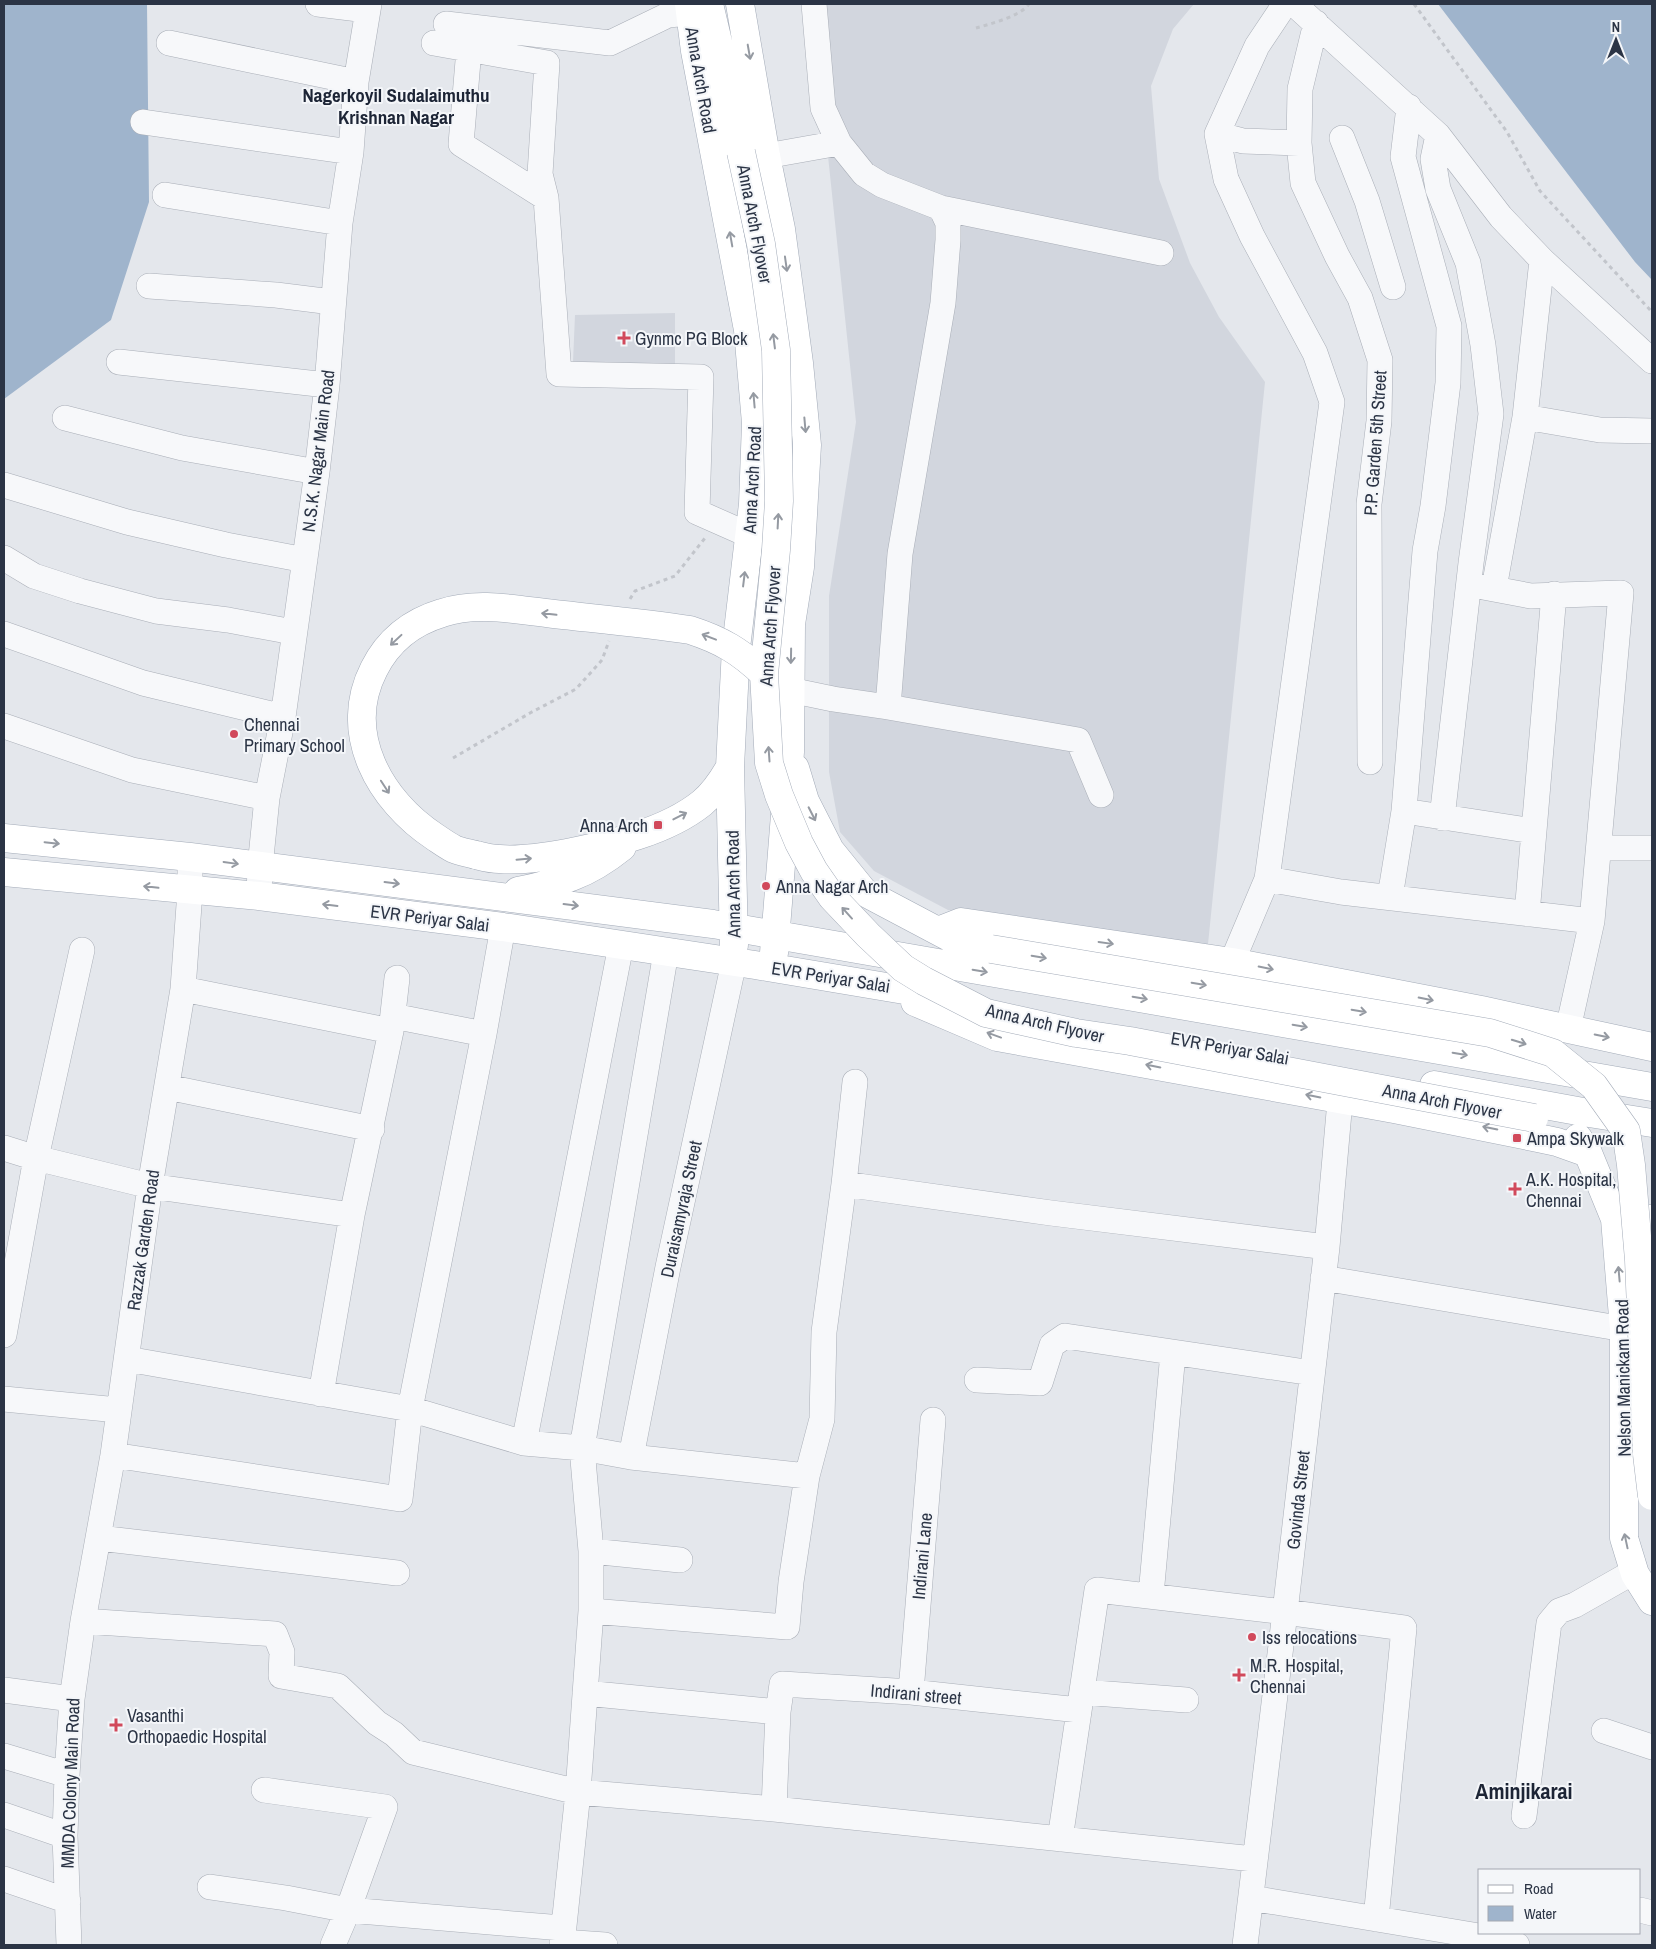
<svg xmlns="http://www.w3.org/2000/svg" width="1656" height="1949" viewBox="0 0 1656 1949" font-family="'Archivo Narrow',sans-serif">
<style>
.built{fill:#d2d6de}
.water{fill:#9fb4cc}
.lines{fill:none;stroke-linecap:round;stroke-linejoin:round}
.minor-casing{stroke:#a9aeb7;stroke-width:26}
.major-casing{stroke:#a3abb8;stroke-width:29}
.path{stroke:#c2c5cb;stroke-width:3;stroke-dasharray:4 4;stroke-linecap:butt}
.minor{stroke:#f7f8fa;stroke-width:25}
.major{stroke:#fff;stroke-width:28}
.major-bridge-casing{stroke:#a3abb8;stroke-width:29;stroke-linecap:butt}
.major-bridge{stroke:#fff;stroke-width:28}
.oneway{stroke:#959aa2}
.poi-dot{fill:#d1495b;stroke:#f4f6f9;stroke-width:2}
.labels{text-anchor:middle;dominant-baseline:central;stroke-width:4;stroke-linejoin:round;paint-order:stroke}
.street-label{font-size:18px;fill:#2b3445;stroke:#f4f6f9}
.poi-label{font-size:18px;fill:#2b3445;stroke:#f4f6f9;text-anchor:start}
.neighbourhood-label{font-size:19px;font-weight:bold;fill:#1d2536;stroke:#f4f6f9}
.district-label{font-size:22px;font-weight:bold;fill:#1d2536;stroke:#f4f6f9}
</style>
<rect width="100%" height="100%" fill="#e4e7ec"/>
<!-- built -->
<path class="built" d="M805,4H1194L1173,29L1151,86L1159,179L1190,263L1219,317L1265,382L1207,954L948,910L874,871L840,832L829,772V596L856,422L828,156Z
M675,313V365L573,362L575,315Z"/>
<!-- water -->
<path class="water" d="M4,4H147L149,202L111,320L4,399Z
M1438,4H1650L1652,6V280L1635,262Z"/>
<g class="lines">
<defs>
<path id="minor" d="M318,4L367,10
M1294,4L1438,135L1501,217L1542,260L1525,417L1494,588
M1316,23L1300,89L1299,143L1303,183L1337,256L1360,298L1380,360L1379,421L1369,504L1370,762
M446,24L610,43L668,15L689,13
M169,43L356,82
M434,43L547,63L540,174L546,198L559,374L701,377L697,512L749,535
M469,49L461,144L546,198
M143,122L351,152
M1217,134L1243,141L1299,143
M1438,135L1433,159L1438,189L1468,263L1483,345L1491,414L1471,563L1442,818
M1342,138L1367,201L1393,287
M766,156L839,143
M165,195L340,223
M941,208L1161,253
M1542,260L1652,361
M149,286L276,295L332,302
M119,362L327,385
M1525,417L1600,430L1652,431
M65,418L182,448L317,472
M4,485L127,522L226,545L305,560
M4,558L34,576L80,591L156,611L228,620L293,632
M1478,586L1531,596L1621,593L1592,921L1568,1029
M4,634L143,683L283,717
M790,690L833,699L888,707L900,554L943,303L948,240V223L941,208L882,185L864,174L839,143L823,108L814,4
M888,707L1078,740L1101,795
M4,726L132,770L267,798
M1404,811L1533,831
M1599,848H1652
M1267,879L1341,892L1592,921
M259,896L260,867L267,798L283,717L317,472L327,385L340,223L351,152L356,82L369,4
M1390,897L1404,811L1425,551L1433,506L1448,383L1449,326L1403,157L1409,107
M1527,914L1554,594
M1232,962L1267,879L1332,402L1315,353L1252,236L1226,179L1217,134L1257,46L1285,4
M183,989L391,1031
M393,1016L484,1034
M167,1087L372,1129
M4,1148L36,1158L150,1186L352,1215
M844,1184L855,1082
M1323,1278L1624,1329
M4,1335L36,1158L82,950
M127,1359L410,1409L524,1443L582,1448L631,1457L807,1476
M977,1380L1040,1383L1052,1345L1065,1336L1312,1373
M321,1394L352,1215L391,1031L397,978
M4,1399L118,1410
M524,1443L621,945
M113,1455L400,1499L410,1409L484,1034L503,927
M631,1457L668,1267L734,962
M99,1538L397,1573
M591,1551L680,1560
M1151,1595L1173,1353
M591,1611L787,1627L791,1582L807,1476L822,1419L824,1332L844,1184L1051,1213L1327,1247
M83,1621L275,1634L282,1652L281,1676L338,1686L377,1723L394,1734L413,1752L578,1792L774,1809L1254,1859
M4,1690L72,1699
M911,1692L933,1420
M1082,1692L1186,1700
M585,1693L778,1712
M1604,1731L1652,1747
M4,1756L67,1775
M264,1790L385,1807L348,1910L333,1945
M774,1809L778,1712L782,1684L911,1692L1079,1710
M4,1815L65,1836
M1524,1816L1549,1623L1559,1611L1575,1605L1635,1571
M1060,1839L1097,1590L1285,1612L1404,1628L1376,1919
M4,1879L68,1901
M210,1887L286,1898L348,1910L562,1928
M1251,1898L1491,1938L1517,1945
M1640,1910L1652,1913
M562,1942L605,1945
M69,1945L65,1836L67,1775L72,1699L83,1621L113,1455L150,1186L183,989L190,891V857
M562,1945L578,1792L591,1611V1551L582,1448L666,952
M1245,1945L1285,1612L1327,1247L1340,1101"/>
<path id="major" d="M689,4L695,51L748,330L756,423L753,504L736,648L730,767L734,945
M709,4L727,80L741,152
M740,4L766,156L781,229L799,363L807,445L800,567L791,624L790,752L774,953
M795,768L805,801L830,850L864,892L966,946L991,949
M4,838L190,857L713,924L1652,1087
M476,855C484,857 491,859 499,859C521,861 545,857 567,853C611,844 666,832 702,803C714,793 722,781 730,767
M4,872L259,896L503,927L755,965L952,998
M518,891C561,882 586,876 622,847
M938,931L961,922L1232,962L1481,1010L1652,1047
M915,1002L997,1037L1394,1109L1538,1138L1557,1142L1588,1153
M1434,1085L1583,1112L1652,1123
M1578,1138L1588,1153L1615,1219L1624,1329V1538L1635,1574L1652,1601
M1615,1219H1652"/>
</defs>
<!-- minor casing -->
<use href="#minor" class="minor-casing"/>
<!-- major casing -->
<use href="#major" class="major-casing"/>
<!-- path -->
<path class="path" d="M1414,4L1507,132L1540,191L1652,312
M976,28C990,24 1021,16 1029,4
M630,599L635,591L675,576L705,538
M453,758L530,713L576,689L602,660L609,641"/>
<!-- minor -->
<use href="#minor" class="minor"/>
<!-- major -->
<use href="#major" class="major"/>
<defs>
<path id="major-bridge" d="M741,152L761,244L776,350L779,501L776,550L764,674L769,763L779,795L799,843L814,871L832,897L868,935L903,968L924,981L986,1013L1076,1033L1130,1041L1534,1118
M476,855C469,853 461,852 454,849C448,846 441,841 435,837C380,801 341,733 374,669C388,641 412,622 442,613C478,601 517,610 554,614C599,619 645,623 690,630C721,640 740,651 764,674
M991,949L1490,1033L1553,1053L1594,1086L1626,1131L1631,1165L1639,1260L1647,1454L1652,1496"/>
</defs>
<!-- major-bridge casing -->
<use href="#major-bridge" class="major-bridge-casing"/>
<!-- major-bridge -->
<use href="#major-bridge" class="major-bridge"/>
</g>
<!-- one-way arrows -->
<defs><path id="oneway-shaft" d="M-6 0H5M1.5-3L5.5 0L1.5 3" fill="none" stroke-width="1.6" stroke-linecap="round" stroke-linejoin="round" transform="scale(1.25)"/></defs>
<g class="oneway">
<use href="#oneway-shaft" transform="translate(749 52) rotate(80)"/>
<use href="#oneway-shaft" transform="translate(731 239) rotate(-100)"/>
<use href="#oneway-shaft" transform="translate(786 264) rotate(82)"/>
<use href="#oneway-shaft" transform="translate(774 341) rotate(-97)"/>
<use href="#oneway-shaft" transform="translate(754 400) rotate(-95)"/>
<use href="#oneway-shaft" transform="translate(805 425) rotate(85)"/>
<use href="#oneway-shaft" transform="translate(778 521) rotate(-87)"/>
<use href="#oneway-shaft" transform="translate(744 579) rotate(-83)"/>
<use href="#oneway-shaft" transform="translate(549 614) rotate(-174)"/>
<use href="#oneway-shaft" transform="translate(709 637) rotate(-159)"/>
<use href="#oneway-shaft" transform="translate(396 640) rotate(137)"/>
<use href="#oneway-shaft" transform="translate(791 656) rotate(91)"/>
<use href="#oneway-shaft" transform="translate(769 754) rotate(-94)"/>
<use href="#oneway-shaft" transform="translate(385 787) rotate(57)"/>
<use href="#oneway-shaft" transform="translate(812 814) rotate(63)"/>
<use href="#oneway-shaft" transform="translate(680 816) rotate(-27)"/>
<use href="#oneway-shaft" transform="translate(52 843) rotate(6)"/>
<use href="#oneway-shaft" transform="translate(524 859) rotate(-5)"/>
<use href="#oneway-shaft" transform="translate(231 863) rotate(8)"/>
<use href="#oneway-shaft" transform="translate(392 883) rotate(7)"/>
<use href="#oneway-shaft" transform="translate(151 887) rotate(-174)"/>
<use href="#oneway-shaft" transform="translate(330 905) rotate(-173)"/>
<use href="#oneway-shaft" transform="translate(571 905) rotate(7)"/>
<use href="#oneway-shaft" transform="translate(847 913) rotate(-132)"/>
<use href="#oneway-shaft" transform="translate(1106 943) rotate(8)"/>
<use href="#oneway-shaft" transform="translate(1039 957) rotate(10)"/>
<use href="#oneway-shaft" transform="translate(1266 968) rotate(11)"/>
<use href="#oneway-shaft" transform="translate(980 971) rotate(10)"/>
<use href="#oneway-shaft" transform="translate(1199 984) rotate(10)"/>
<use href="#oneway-shaft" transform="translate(1140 998) rotate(10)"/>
<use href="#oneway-shaft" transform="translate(1426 999) rotate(11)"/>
<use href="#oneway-shaft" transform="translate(1359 1011) rotate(10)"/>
<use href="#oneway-shaft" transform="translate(1300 1026) rotate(10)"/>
<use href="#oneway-shaft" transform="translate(994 1035) rotate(-160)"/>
<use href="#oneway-shaft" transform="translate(1602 1036) rotate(12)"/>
<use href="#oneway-shaft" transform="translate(1519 1042) rotate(17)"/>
<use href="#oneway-shaft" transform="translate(1460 1054) rotate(10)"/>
<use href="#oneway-shaft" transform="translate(1153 1066) rotate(-169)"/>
<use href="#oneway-shaft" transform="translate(1313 1096) rotate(-169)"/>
<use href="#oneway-shaft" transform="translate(1490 1128) rotate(-169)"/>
<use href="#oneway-shaft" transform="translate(1619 1274) rotate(-95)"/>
<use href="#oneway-shaft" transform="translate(1626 1541) rotate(-102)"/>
</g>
<!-- markers -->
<g class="poi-dot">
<path d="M621.5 330.5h5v5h5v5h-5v5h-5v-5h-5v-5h5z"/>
<circle cx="234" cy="734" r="5"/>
<rect x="653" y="820" width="10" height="10" rx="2.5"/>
<circle cx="766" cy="886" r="5"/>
<rect x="1512" y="1133" width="10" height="10" rx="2.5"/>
<path d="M1512.5 1181.5h5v5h5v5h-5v5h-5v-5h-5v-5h5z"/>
<circle cx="1252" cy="1637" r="5"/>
<path d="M1236.5 1667.5h5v5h5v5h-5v5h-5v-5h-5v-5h5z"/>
<path d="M113.5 1717.5h5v5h5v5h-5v5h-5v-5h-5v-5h5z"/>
</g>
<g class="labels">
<!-- street labels -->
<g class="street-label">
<text transform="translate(701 80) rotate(80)">Anna Arch Road</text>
<text transform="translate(755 224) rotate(79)">Anna Arch Flyover</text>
<text transform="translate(1375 443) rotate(-86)">P.P. Garden 5th Street</text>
<text transform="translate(318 451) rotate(-83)">N.S.K. Nagar Main Road</text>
<text transform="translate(752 480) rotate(-87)">Anna Arch Road</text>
<text transform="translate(770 626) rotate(-86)">Anna Arch Flyover</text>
<text transform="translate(733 884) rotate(-91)">Anna Arch Road</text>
<text transform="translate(430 918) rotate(7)">EVR Periyar Salai</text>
<text transform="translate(831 977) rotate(9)">EVR Periyar Salai</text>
<text transform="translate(1045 1023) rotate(13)">Anna Arch Flyover</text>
<text transform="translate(1230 1048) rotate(10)">EVR Periyar Salai</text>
<text transform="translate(1442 1101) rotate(11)">Anna Arch Flyover</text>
<text transform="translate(681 1209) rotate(-78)">Duraisamyraja Street</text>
<text transform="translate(143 1240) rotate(-82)">Razzak Garden Road</text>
<text transform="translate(1623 1378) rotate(-91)">Nelson Manickam Road</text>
<text transform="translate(1298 1500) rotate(-84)">Govinda Street</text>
<text transform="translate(922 1556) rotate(-85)">Indirani Lane</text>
<text transform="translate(916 1694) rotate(5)">Indirani street</text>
<text transform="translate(70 1783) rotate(-88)">MMDA Colony Main Road</text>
</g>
<!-- poi labels -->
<g class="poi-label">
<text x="635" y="338">Gynmc PG Block</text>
<text x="244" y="724">Chennai<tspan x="244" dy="21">Primary School</tspan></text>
<text x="648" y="825" text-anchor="end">Anna Arch</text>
<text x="776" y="886">Anna Nagar Arch</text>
<text x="1527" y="1138">Ampa Skywalk</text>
<text x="1526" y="1179">A.K. Hospital,<tspan x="1526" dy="21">Chennai</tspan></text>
<text x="1262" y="1637">Iss relocations</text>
<text x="1250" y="1665">M.R. Hospital,<tspan x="1250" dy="21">Chennai</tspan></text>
<text x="127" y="1715">Vasanthi<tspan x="127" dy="21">Orthopaedic Hospital</tspan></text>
</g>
<!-- neighbourhood labels -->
<g class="neighbourhood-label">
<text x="396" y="95">Nagerkoyil Sudalaimuthu<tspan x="396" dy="22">Krishnan Nagar</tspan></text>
</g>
<!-- district labels -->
<g class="district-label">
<text x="1524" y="1791">Aminjikarai</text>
</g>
</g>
<!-- border -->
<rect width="1656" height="1949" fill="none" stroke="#2b3445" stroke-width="10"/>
<!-- legend -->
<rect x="1478" y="1869" width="162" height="65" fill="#f4f6f9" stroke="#a4a8b1"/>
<rect x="1488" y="1885" width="25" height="8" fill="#ffffff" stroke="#a4a8b1"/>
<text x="1524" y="1894" font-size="15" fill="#2b3445">Road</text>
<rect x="1488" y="1906" width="25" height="15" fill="#9fb4cc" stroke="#a4a8b1"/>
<text x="1524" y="1919" font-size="15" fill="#2b3445">Water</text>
<!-- north arrow -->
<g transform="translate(1616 40)" stroke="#f4f6f9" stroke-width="4" paint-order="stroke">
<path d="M0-4L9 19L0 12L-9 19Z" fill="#2b3445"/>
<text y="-8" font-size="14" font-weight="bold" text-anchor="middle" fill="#2b3445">N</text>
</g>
</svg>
